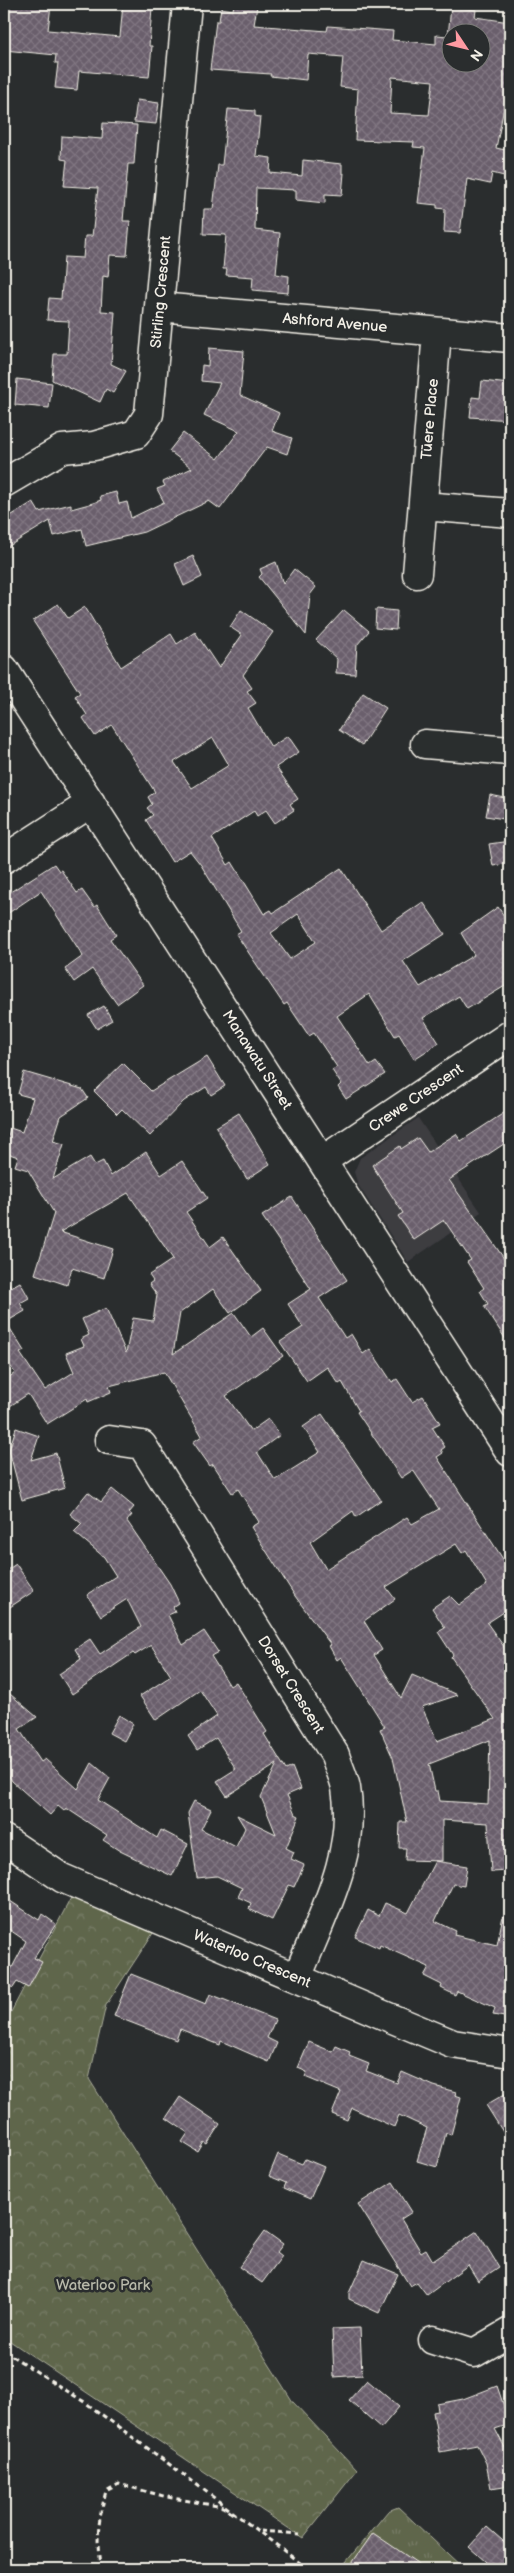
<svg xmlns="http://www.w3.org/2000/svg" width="514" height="2573" viewBox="0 0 514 2573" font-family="'Balsamiq Sans',sans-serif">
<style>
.built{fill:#3d3c41}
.grass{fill:url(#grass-tufts);stroke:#aaac9a}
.park{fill:url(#park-crowns);stroke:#aaac9a}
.building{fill:url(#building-cross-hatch);stroke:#f4f1e8;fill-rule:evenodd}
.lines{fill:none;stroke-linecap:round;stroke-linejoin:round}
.minor-casing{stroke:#f4f1e8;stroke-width:31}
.path{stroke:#f4f1e8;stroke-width:3;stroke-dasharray:5 4;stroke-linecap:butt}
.minor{stroke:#2a2d2e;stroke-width:28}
.labels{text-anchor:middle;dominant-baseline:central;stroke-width:5;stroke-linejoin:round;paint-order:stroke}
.street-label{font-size:15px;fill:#f4f1e8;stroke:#2a2d2e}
.park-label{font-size:15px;fill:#b8b9aa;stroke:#2a2d2e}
</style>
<defs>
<pattern id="grass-tufts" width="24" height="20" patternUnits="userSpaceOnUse" patternTransform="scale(1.25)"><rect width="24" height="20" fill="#5f664c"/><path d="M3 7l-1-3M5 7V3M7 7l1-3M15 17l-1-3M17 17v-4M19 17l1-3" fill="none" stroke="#777c66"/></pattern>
<pattern id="park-crowns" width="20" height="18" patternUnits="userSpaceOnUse" patternTransform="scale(1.25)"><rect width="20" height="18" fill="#5f664c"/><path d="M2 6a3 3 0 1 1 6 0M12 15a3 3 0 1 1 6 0" fill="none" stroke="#777c66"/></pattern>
<pattern id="building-cross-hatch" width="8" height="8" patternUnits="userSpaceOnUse" patternTransform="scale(1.25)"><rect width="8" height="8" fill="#6a5e6c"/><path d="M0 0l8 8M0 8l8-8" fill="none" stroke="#807681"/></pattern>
</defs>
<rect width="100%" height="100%" fill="#2a2d2e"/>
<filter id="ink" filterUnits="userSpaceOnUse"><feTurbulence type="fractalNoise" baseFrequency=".02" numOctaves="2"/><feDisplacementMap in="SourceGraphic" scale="10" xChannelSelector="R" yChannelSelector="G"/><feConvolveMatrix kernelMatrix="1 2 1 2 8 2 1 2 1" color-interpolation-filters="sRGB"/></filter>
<g filter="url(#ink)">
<!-- built -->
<path class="built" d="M418,1118L481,1212L408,1262L358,1185L354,1172L360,1158Z"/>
<!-- grass -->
<path class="grass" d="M398,2507L464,2569L341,2568L388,2511Z"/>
<!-- park -->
<path class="park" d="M74,1892L157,1927L106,2005L89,2079L293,2402L357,2470L303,2538L4,2337V2010L10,2014Z"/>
<!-- building -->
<path class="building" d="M9,4L51,5L48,30L120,37L123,4H140V7L152,8L149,46H152L149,77L79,71L77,90L55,88L58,63H55L56,55L4,50Z
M234,4L257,6L254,25L327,31L328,26L393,31L392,40L436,44V35L448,36L451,7L476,10L475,17L510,22V88L508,87L496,148L510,151L504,176L492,173L490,184L467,179L460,233L444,232L445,209L437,208V205L418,203L425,148L413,147L414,142L355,140L358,89L340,87L343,57L308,54L306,80L270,76L271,74L210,70L216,21H219L221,8L233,10ZM452,32H482V62H452ZM392,77L433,81L429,115L390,113Z
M137,100L159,103L156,124L134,122Z
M228,109L255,111V116L260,117L256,156L271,158L270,173L302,176L303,160L342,164V173H344L342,195L325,194V203L296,200V190L256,188L255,230L280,233L276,274L289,276L288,293L252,290L253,277L226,275L227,269H223L226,235L203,234L204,209H213L218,165H222Z
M103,123L137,125L134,164H128L123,221H130L127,256L110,255L108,277L103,276L101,311L115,312L111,364L126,371L113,393L106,389L100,402L52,380L54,354H67L69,321L47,320L49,298L61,299L64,257L83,258L85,236H92L98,188L64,186L67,160L61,159L62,136L102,139Z
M209,348L244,351L240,395L279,413L272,431L292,438L287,454L267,447L220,509L209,501L144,532L86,546L82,529L54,536L50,521L4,549V520L33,502L39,512L71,504V509L93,503L101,500L100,496L116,492L119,504L127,502L131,518L164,502L157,489L165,486L163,482L192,468L169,451L183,433L218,459L239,431L204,415L220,383L201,381L202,365L208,366Z
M17,379L52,383L49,408L15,405Z
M482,381L510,384V420L470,417L472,397L480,398Z
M193,556L202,577L184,586L175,564Z
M276,562L283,584L294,569L316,587L310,595L306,635L259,577L262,574L260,569Z
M58,604L68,618L85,607L121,667L171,634L177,644L195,632L219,668L242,635L230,627L241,610L273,632L243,675L252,688L247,691L256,703L248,708L271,747L288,736L299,752L276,767L298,799L290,804L294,810L275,823L266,810L257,816L254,811L212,838L228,865L232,862L264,914L271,910L273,913L341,868L381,930L423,902L445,934L403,961L420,987L474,955L461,933L498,907L510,925V983L467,1009L459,996L423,1018L439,1043L414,1059L399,1034L395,1036L369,994L337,1016L370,1066L376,1062L385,1074L346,1099L338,1087L341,1084L332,1070L337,1067L314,1033L309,1036L287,1003L284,1005L236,934L241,931L201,865L190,851L172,862L146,820L153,815L147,808L152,804L148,797L155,792L112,725L95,736L83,718L87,715L75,696L80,693L33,621ZM213,738L229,765L192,788L174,762ZM298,914L316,942L290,959L271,933Z
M376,609L397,611L396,630L375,628Z
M344,610L369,631L357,645L355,674L336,673L337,659L316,640Z
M363,693L386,708L362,745L339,730Z
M490,795L510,799V820L486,816Z
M510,841V863L493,866L489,844Z
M54,864L59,871L61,870L77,893L82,890L94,907L97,905L116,935L110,939L143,985L117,1004L92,969L74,982L65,969L83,956L41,891L4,916V896Z
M104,1006L112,1020L97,1029L88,1015Z
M207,1057L225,1086L211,1095L206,1087L184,1101L150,1136L122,1109L117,1114L94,1091L123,1063L151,1091Z
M24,1072L82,1089L88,1098L61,1116L53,1141L64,1144L53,1179L90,1157L95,1165L103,1161L111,1176L146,1152L161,1175L182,1161L207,1198L186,1212L210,1247L223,1237L261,1291L230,1313L213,1289L180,1313L173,1354L234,1313L251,1337L263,1328L283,1356L226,1396L251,1431L268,1419L280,1435L257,1452L275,1480L320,1452L303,1427L322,1414L381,1500L356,1517L353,1511L310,1542L326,1569L407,1517L412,1524L439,1509L413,1470L401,1478L357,1412L359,1411L342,1382L339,1384L327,1367L307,1381L280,1342L303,1327L288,1304L311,1289L262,1216L292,1197L347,1280L319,1298L345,1338L351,1334L363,1354L370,1349L392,1382L397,1379L412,1402L423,1396L440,1423L432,1427L445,1447L441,1450L443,1453L437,1457L510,1570V1608L487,1623L510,1655V1871L491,1872L488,1823L442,1820V1861L405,1860L406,1848H399L400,1822H407L393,1758L380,1729L385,1727L341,1657L337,1660L329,1646L331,1645L295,1596L251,1527L259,1522L238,1489L232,1493L213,1464L210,1466L193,1442L202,1436L164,1372L109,1386L111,1392L88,1402L87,1399L47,1424L28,1394L4,1410V1381L15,1373L7,1361L4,1363V1275L11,1287L20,1282L29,1298L20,1303L25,1311L6,1322L24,1351L20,1353L45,1390L74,1372L66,1353L84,1346L81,1339L89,1335L82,1319L106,1308L126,1353L133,1318L153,1321L157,1295L149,1284L153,1281L149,1275L173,1259L128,1193L60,1232L113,1249L104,1278L72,1268L67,1285L35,1274L54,1213L28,1170L15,1166L18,1157L4,1152L10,1128L22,1132L33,1098L18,1094ZM456,1544L462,1553L466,1550L487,1585L459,1605L450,1596L432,1608L445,1628L438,1632L453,1655L451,1657L495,1719L437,1741L422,1707L458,1695L412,1675L401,1698L374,1655L382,1650L364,1621L395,1599L386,1587ZM490,1740L488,1804L440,1801L438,1791H435L429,1764Z
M510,1109V1140L449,1180L510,1267V1346L484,1306L488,1304L480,1291L484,1288L467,1262L471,1260L444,1220L414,1240L398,1216L403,1213L372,1165L400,1146L401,1149L418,1138L428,1152L456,1134L461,1141Z
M239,1113L270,1164L247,1179L216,1127Z
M16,1428L39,1436L31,1460L56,1453L65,1488L22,1500L9,1450Z
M112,1489L134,1507L129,1513L132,1515L127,1521L170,1584L179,1603L173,1607L175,1612L168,1615L183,1645L204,1631L218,1652L211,1656L230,1686L236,1682L267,1732L264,1734L286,1770L292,1767L301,1789L287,1795L295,1814L299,1816L286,1848L294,1852L291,1859L304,1865L294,1887L289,1885L272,1920L249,1909L251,1903L238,1897L242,1888L217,1876L197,1878L188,1813L194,1801L211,1809L201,1829L236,1847L245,1828L237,1815L276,1834L261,1797L277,1764L227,1796L217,1781L236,1769L216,1738L197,1750L188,1736L217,1716L200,1690L156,1720L140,1696L171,1676L151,1645L135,1655L133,1653L72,1694L59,1674L81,1659L75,1649L90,1639L100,1654L141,1627L127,1599L101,1616L87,1595L116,1576L104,1557L74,1532L82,1524L70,1514L88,1492L101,1502Z
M16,1564L34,1591L4,1611V1572Z
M4,1689L37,1717L19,1729L41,1762L45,1759L78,1789L92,1763L110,1778L98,1800L157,1838L161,1830L188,1844L172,1876L120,1851L103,1840L107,1835L66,1808L64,1811L58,1806L50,1815L12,1781L4,1769L10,1763L4,1754Z
M119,1715L133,1724L124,1741L109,1733Z
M435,1861L467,1866L464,1886L453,1884L435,1921L456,1931L454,1935L497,1945L503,1916L510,1917V2018L493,2015L495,2008L457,1991L455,1995L441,1988L442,1985L424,1976L429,1967L380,1945L379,1948L355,1937L368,1910L379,1916L385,1903L408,1913Z
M4,1897L39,1920L42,1914L56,1924L34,1958L42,1962L28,1988L17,1982L13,1988L4,1983L26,1941L4,1926Z
M131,1974L206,2004L210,1994L275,2020L267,2038L277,2043L269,2062L221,2041L220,2045L180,2029L176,2040L114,2016Z
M309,2042L333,2052L336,2046L350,2052L349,2056L369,2064L366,2071L397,2083L402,2072L434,2086L456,2092L455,2095L461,2097L451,2135L446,2133L437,2167L417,2161L427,2128L399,2115L394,2127L352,2108L347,2120L332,2114L341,2092L305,2077L307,2072L298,2068Z
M510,2091V2143L486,2105Z
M180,2097L220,2124L207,2144L204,2142L198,2152L182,2142L188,2133L166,2118Z
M278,2154L302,2164L305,2159L324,2167L310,2199L284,2188L286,2183L269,2176Z
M393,2182L412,2212L401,2219L421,2252L426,2249L433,2261L477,2231L499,2267L478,2281L468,2265L427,2295L417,2282L410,2286L358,2204Z
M265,2231L283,2244L277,2252L282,2256L262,2283L239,2267Z
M364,2260L398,2274L379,2313L349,2299V2293Z
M360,2328L362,2375L334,2377L332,2329Z
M367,2380L399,2407L381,2428L349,2400Z
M497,2386L510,2424L495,2429L510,2457V2485L491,2488L486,2463L477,2445L440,2452L433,2412L438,2411L437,2404L463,2399Z
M487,2527L510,2547V2569H494L469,2547Z
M373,2533L426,2569H348Z"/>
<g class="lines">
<defs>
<path id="minor" d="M159,307L510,338
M4,483L62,449L94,446L136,434L149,414L187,4
M423,506L510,513
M417,574L437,332
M4,669L510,1452
M425,744L510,751
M4,859L91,803
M322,1161L510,1035
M109,1440L142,1445L335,1755C338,1766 344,1777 346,1788C357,1855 321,1917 297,1978
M4,1839L62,1878L381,2014L453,2044L510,2053
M433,2340L474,2353L510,2332"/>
</defs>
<!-- minor casing -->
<use href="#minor" class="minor-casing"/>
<!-- path -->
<path class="path" d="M4,2351L86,2403L192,2481L308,2569
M260,2531L300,2534
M101,2569C95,2541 99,2518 106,2491L119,2484L167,2497L223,2507L236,2516"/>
<!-- minor -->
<use href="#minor" class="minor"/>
</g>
</g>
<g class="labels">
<!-- street labels -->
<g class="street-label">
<text transform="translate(161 292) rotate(-85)">Stirling Crescent</text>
<text transform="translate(335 323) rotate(5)">Ashford Avenue</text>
<text transform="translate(430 419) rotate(-85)">Tūere Place</text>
<text transform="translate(257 1060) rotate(57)">Manawatu Street</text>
<text transform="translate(416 1098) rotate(-34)">Crewe Crescent</text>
<text transform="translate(291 1685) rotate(58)">Dorset Crescent</text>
<text transform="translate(252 1959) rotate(23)">Waterloo Crescent</text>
</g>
<!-- park labels -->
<g class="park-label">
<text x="103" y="2285">Waterloo Park</text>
</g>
</g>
<!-- margin -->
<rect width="514" height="2573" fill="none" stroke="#2a2d2e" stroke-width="20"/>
<rect x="10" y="10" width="494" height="2553" fill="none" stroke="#f4f1e8" stroke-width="2" filter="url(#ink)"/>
<!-- north arrow -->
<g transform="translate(466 48) rotate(125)"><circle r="24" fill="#2a2d2e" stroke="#7b7b78"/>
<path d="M0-4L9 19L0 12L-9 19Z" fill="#ff9aa2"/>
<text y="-8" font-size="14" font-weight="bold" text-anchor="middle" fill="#f4f1e8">N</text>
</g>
</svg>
